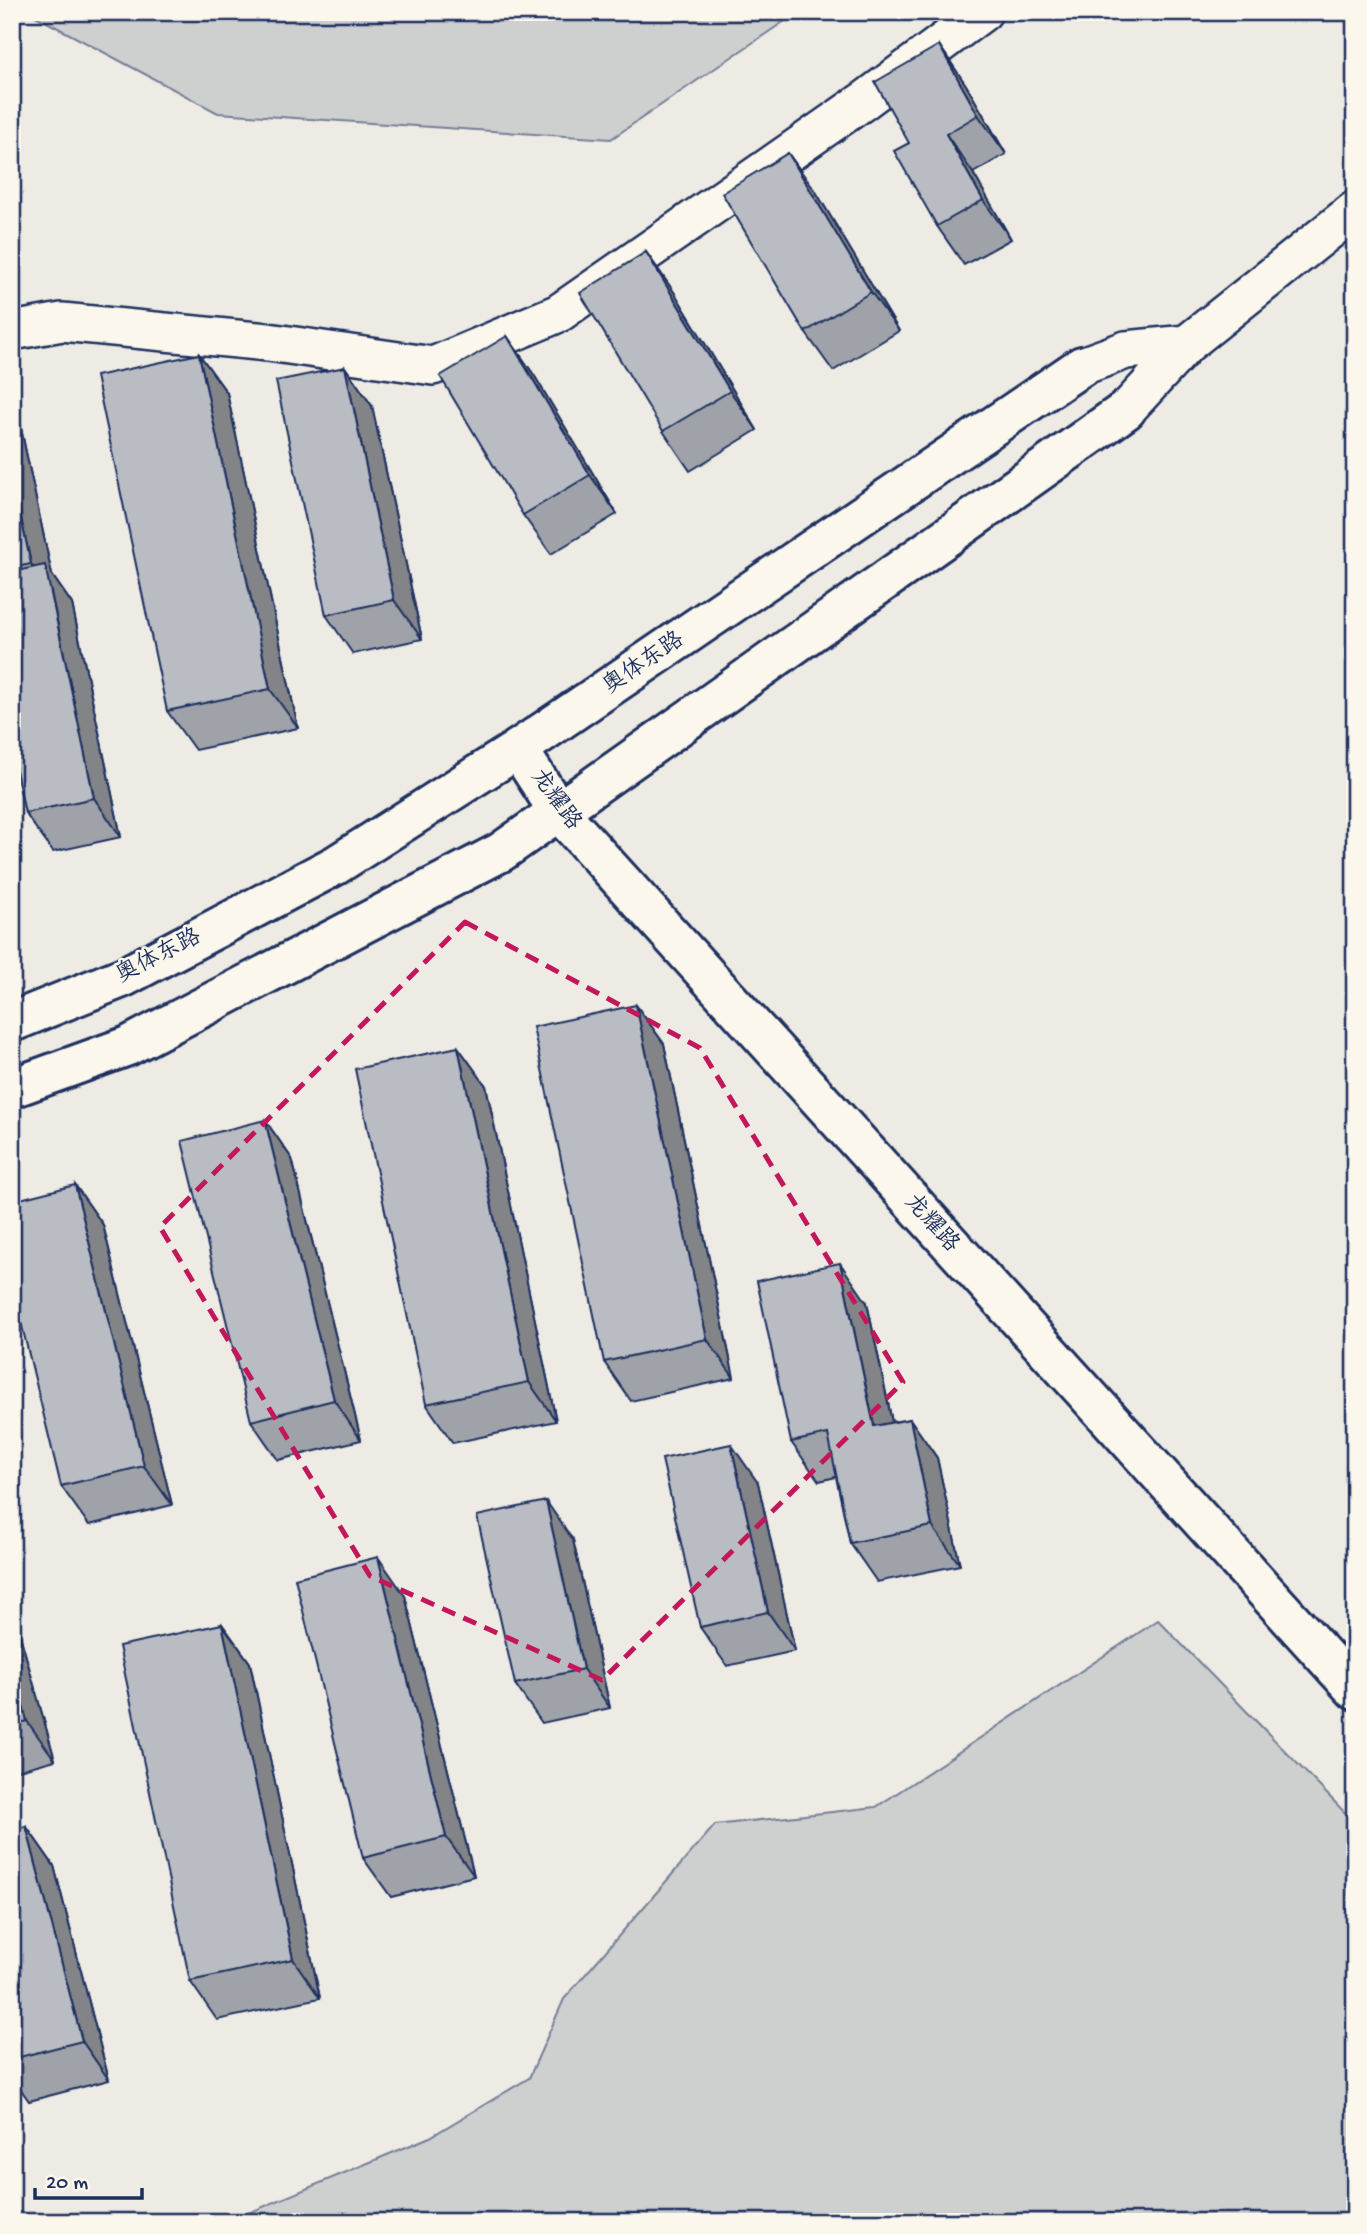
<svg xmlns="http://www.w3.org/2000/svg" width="1367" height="2234" viewBox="0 0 1367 2234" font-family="'Gochi Hand','LXGW WenKai TC',sans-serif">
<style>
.green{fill:#cecfcf;stroke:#747f96;stroke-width:2}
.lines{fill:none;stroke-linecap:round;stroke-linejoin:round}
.minor-casing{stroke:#1b2f5e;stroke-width:42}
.tertiary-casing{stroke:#1b2f5e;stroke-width:44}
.secondary-casing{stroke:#1b2f5e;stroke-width:44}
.minor{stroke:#fbf7ec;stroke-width:37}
.tertiary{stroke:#fbf7ec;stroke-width:38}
.secondary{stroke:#fbf7ec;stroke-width:38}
.wall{fill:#9fa2a8;stroke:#1b2f5e;stroke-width:2}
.shaded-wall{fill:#828488;stroke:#1b2f5e;stroke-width:2}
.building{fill:#b9bcc3;stroke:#1b2f5e;stroke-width:2}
.marked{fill:none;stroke:#c2185b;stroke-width:5;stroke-dasharray:14 9;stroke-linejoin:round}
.labels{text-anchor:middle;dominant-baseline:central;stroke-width:5;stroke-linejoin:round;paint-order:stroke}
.street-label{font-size:23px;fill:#1b2f5e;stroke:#fbf7ec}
</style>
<rect width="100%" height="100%" fill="#eeebe4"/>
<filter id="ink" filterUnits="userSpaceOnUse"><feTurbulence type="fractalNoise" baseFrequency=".0143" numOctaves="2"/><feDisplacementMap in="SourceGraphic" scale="14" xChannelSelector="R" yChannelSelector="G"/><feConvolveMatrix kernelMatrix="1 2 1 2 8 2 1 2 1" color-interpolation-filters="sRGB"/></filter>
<g filter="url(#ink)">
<!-- green -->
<path class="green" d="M28,12H798L611,139L218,113Z
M1158,1620L1355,1823V2222H214L246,2214L430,2137L529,2078L564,1999L715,1825L876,1807Z"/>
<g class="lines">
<defs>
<path id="minor" d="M12,331L62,322L268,342L433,366L559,313L865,100L983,12
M1082,366L1126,350L1187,344
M1126,410L1187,344L1355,210"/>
<path id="tertiary" d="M518,749L558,811L1355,1690"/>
<path id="secondary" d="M12,1022L124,977L336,865L518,749L1082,366
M12,1088L128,1046L501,852L1126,410"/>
</defs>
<!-- minor casing -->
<use href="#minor" class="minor-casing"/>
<!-- tertiary casing -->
<use href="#tertiary" class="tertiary-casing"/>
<!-- secondary casing -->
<use href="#secondary" class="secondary-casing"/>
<!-- minor -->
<use href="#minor" class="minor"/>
<!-- tertiary -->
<use href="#tertiary" class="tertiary"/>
<!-- secondary -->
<use href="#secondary" class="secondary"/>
</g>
<!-- wall -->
<path class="wall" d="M939,45L966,85L1006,154L973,173L1011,239L964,265L937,226L909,143Z
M816,192L899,331L833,371L805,332Z
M646,252L674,292L757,430L690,471L663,431Z
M507,336L534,375L617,514L551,554L523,515Z
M199,354L227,393L298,728L195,750L167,711Z
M345,367L372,406L422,639L353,654L326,615Z
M12,386L52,575L72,604L121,837L53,852L25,813L12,751Z
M636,1005L664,1044L734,1378L631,1401L604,1362Z
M458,1047L486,1086L556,1421L453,1443L426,1404Z
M265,1120L292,1159L361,1440L278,1460L251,1421Z
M75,1185L103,1225L172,1505L89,1525L61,1486Z
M867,1303L892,1422L910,1419L937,1458L960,1565L877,1582L850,1543L836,1477L819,1481L791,1442Z
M758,1483L795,1651L727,1666L700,1627Z
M573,1540L610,1708L542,1723L515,1684Z
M405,1596L474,1876L391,1897L363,1858Z
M12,1607L55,1760L12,1772Z
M222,1624L250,1663L320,1998L217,2020L190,1981Z
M26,1826L54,1866L109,2080L29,2101L12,2077V1830Z"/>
<!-- shaded-wall -->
<path class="shaded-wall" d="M939,45L966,85L1006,154L978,115Z
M946,134L973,173L1011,239L983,200Z
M788,153L816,192L899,331L871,292Z
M646,252L674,292L757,430L730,391Z
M507,336L534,375L617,514L590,475Z
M199,354L227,393L298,728L270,689Z
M345,367L372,406L422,639L394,600Z
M12,386L52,575L72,604L121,837L94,798L51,592L31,564L12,477Z
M636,1005L664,1044L734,1378L707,1339Z
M458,1047L486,1086L556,1421L529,1382Z
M265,1120L292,1159L361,1440L334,1400Z
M75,1185L103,1225L172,1505L144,1466Z
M840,1263L867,1303L901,1465L874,1426Z
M910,1419L937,1458L960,1565L932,1526Z
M731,1444L758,1483L795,1651L768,1612Z
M546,1501L573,1540L610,1708L583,1669Z
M378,1557L405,1596L474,1876L446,1837Z
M12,1607L55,1760L27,1721L12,1667Z
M222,1624L250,1663L320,1998L293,1959Z
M26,1826L54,1866L109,2080L82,2041Z"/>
<!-- building -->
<path class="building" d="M939,45L978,115L946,134L983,200L937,226L894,151L909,143L875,82Z
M788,153L871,292L805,332L722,193Z
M646,252L730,391L663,431L580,293Z
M507,336L590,475L523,515L440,376Z
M199,354L270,689L167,711L96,376Z
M345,367L394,600L326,615L276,381Z
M12,477L31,564L12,568Z
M45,565L94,798L25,813L12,751V572Z
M636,1005L707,1339L604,1362L533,1027Z
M458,1047L529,1382L426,1404L355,1069Z
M265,1120L334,1400L251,1421L182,1141Z
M75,1185L144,1466L61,1486L12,1285V1201Z
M840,1263L874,1426L910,1419L932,1526L850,1543L828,1434L791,1442L757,1281Z
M731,1444L768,1612L700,1627L662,1459Z
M546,1501L583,1669L515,1684L477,1516Z
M378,1557L446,1837L363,1858L295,1578Z
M222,1624L293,1959L190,1981L119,1646Z
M12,1667L27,1721L12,1725Z
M26,1826L82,2041L12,2059V1830Z"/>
</g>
<!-- marked area -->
<path class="marked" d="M465,922L700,1048L903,1382L602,1680L370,1576L160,1227Z"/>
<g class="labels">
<!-- street labels -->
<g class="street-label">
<text transform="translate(644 664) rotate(-34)">奥体东路</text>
<text transform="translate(555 800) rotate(54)">龙耀路</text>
<text transform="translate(159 957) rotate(-27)">奥体东路</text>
<text transform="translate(931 1224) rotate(48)">龙耀路</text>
</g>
</g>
<!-- margin -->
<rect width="1367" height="2234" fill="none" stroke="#fbf7ec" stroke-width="42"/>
<rect x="21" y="21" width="1325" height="2192" fill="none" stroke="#1b2f5e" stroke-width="2.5" filter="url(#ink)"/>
<!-- scale -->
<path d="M35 2188v10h107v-10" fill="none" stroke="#1b2f5e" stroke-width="3.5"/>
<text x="46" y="2188" font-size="21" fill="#1b2f5e" stroke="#fbf7ec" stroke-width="5" paint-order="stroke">20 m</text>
</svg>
